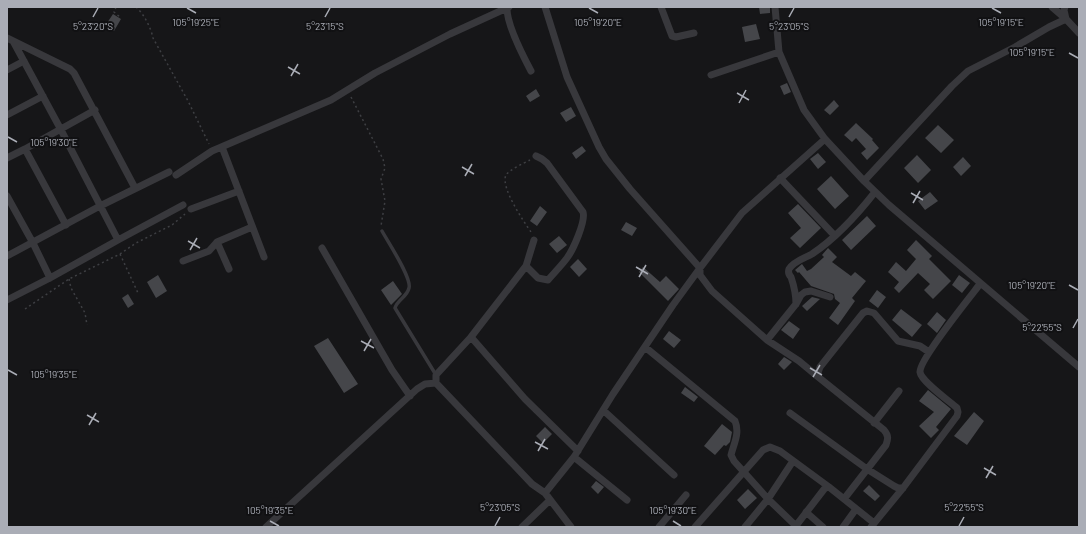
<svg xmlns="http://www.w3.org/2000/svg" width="1086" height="534" viewBox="0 0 1086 534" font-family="Barlow,sans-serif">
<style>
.building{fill:#45464a}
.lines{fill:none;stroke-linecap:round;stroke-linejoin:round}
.path{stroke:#3e3f43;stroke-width:1.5;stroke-dasharray:2 3;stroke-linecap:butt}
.lane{stroke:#38383c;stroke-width:3.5}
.street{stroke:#38383c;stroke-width:7}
.ticks{fill:none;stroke:#aaadb6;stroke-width:1.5}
.ticks-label{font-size:10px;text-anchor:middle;fill:#aaadb6;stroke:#111113;stroke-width:4;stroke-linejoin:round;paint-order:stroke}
</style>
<rect width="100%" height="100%" fill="#161618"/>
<!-- building -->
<path class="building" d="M759,7H770V13L760,14Z
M113,14L121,19L114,31L105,26Z
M756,24L760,39L745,42L742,27Z
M787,83L791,92L784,95L780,86Z
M536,89L540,96L530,102L526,96Z
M834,100L839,106L830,115L824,110Z
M571,107L576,116L566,122L560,113Z
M856,123L873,139L872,140L879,148L867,160L861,153L866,149L856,138L852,142L844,135Z
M938,125L954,140L941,153L925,138Z
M582,146L586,151L576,159L572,153Z
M818,153L826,162L818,169L810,159Z
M917,155L931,170L918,183L904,168Z
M963,157L971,166L961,176L953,167Z
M831,176L849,196L835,209L817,189Z
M930,192L938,201L925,210L918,201Z
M798,204L821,228L800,248L790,238L801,228L788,213Z
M540,206L547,212L537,226L530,221Z
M867,216L876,226L851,250L842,240Z
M626,222L637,228L632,236L621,230Z
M559,236L567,245L557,253L549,244Z
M916,240L932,256L929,259L951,281L933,299L924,290L930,284L918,273L899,293L894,288L899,282L888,272L896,262L906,271L916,259L907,250Z
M828,248L837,257L832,262L851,276L855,272L866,281L852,298L855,301L838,325L829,318L840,303L835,299L834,294L811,286L799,272L798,273L795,270L802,264L807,271L811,269L824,257L822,255Z
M578,259L587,269L579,277L570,267Z
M643,267L660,282L666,276L679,289L668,301L639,272Z
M158,275L167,291L156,298L147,282Z
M959,275L970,283L962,293L952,285Z
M393,281L402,294L391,305L381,290Z
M877,290L886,297L878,308L869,301Z
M128,294L134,304L128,308L122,298Z
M812,297L820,299L807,311L802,306Z
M901,309L922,325L912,337L892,320Z
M937,312L946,320L937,333L927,324Z
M789,321L800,329L793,339L781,330Z
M669,331L681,340L674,348L663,339Z
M328,338L358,384L344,393L314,346Z
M784,357L792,362L784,370L778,364Z
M685,387L698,397L694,402L681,393Z
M928,390L951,409L936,427L939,430L931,438L919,426L934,412L919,401Z
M974,412L984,421L967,445L954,436Z
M722,424L732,432L730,442L726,446L724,445L715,455L704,446Z
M545,427L552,434L543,443L536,436Z
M596,481L604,487L598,494L591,487Z
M869,485L880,496L875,501L863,491Z
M748,489L757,498L745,509L737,500Z"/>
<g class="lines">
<!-- path -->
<path class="path" d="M116,7L114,12L121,18
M136,7C144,14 151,28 153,38L188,101L209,144
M351,97L383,159L385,168L381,179L385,201L381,226
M530,160C524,163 509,170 506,175C500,187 524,222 531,232
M120,254L138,293
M69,279L71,288L85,313L87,325
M25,309L69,279L120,254L136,243L172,225L185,214"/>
<!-- lane -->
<path class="lane" d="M382,231C388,242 412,278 409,288C407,297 397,300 395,308L436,375"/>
<!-- street -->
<path class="street" d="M507,7C506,23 523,56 531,71
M545,7L567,77L599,147L606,159L630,189L700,268V275L712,291L767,340L799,361L817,376L820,367L863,313L867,311L874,313L898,341L920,346L929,352
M661,7L672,36L676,37L694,33
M775,7L779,52L804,110L825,139L864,181L889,205L1079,367
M1052,7L1066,19
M1065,7L1064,10L1066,19
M7,38L70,69L74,73L135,188
M13,41L60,128L118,240L183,205
M7,70L24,61
M711,75L779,52
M7,115L43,96
M222,147L264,257
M7,158L25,149
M176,175L212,151L331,100L375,73L450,34L509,7
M780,178L835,236
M864,181L952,86L968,71L1015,47L1049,27L1066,19L1079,33
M7,196L33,243L50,278L118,240
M191,209L239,191
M66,225L25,149L95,110
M534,240L526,266L538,278L548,280C554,273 561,266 567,258C573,250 586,221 583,212L547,163L542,159L536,156
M217,242L229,269
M322,248L392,370L410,396
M7,256L100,206L169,172
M183,261L209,251L217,242L252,227
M7,300L50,278
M796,304C796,295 794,286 791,277C789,275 788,272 789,269C794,261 805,258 812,254C836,238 857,215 875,192
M471,337L525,399L578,451
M767,340L796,304L801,295L805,292L811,291L830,297
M645,347L735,421C740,433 734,443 731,455L734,461L768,499L796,526
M436,383V375L471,337L526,266
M603,410L674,475
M790,413L867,469L894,486L898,488H903
M874,423L899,391
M574,457L627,500
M545,493L571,527
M844,499L874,523
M806,512L823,527
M266,527L417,389L425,384L436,383L532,484L545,493L574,457L613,394L673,305L700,268L742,213L825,139
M522,527L550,500
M659,527L686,495
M695,527L763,450L770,447L780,451L829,487
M745,527L768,499L793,461
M795,527L825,488L829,487L844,499L886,445C888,439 889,436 884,430L817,376
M843,527L856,509
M871,527L903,488L957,416L958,412L957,408C949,401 921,381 920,372C919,360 970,297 980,284"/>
</g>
<!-- ticks -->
<path class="ticks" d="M187,8L196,13M589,8L598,13M992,8L1001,13M93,17L98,8M325,17L330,8M789,17L794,8M1069,53L1078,58M288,67L300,74M291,76L298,64M737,93L749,100M739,103L746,90M8,137L17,142M462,167L474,174M465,176L472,164M911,193L923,200M913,203L920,191M188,241L200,248M190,250L197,238M636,267L648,274M639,277L646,265M1069,285L1078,290M1073,328L1078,319M361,341L374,348M364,351L371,339M810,368L822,375M8,370L17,375M813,377L820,365M87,415L99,422M89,425L96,413M535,442L548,449M538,451L545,439M984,468L996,475M986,478L993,466M270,521L279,526M673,521L681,526M495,526L500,517M959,526L964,517"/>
<g class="ticks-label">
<text x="1001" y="26">105°19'15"E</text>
<text x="196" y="26">105°19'25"E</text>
<text x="598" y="26">105°19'20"E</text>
<text x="93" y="30">5°23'20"S</text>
<text x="325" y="30">5°23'15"S</text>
<text x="789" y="30">5°23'05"S</text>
<text x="1032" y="56">105°19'15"E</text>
<text x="54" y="146">105°19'30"E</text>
<text x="1032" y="289">105°19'20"E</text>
<text x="1042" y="331">5°22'55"S</text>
<text x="54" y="378">105°19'35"E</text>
<text x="500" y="511">5°23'05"S</text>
<text x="964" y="511">5°22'55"S</text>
<text x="270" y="514">105°19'35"E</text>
<text x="673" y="514">105°19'30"E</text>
</g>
<!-- border -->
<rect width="1086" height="534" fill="none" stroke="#aaadb6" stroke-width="16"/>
</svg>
